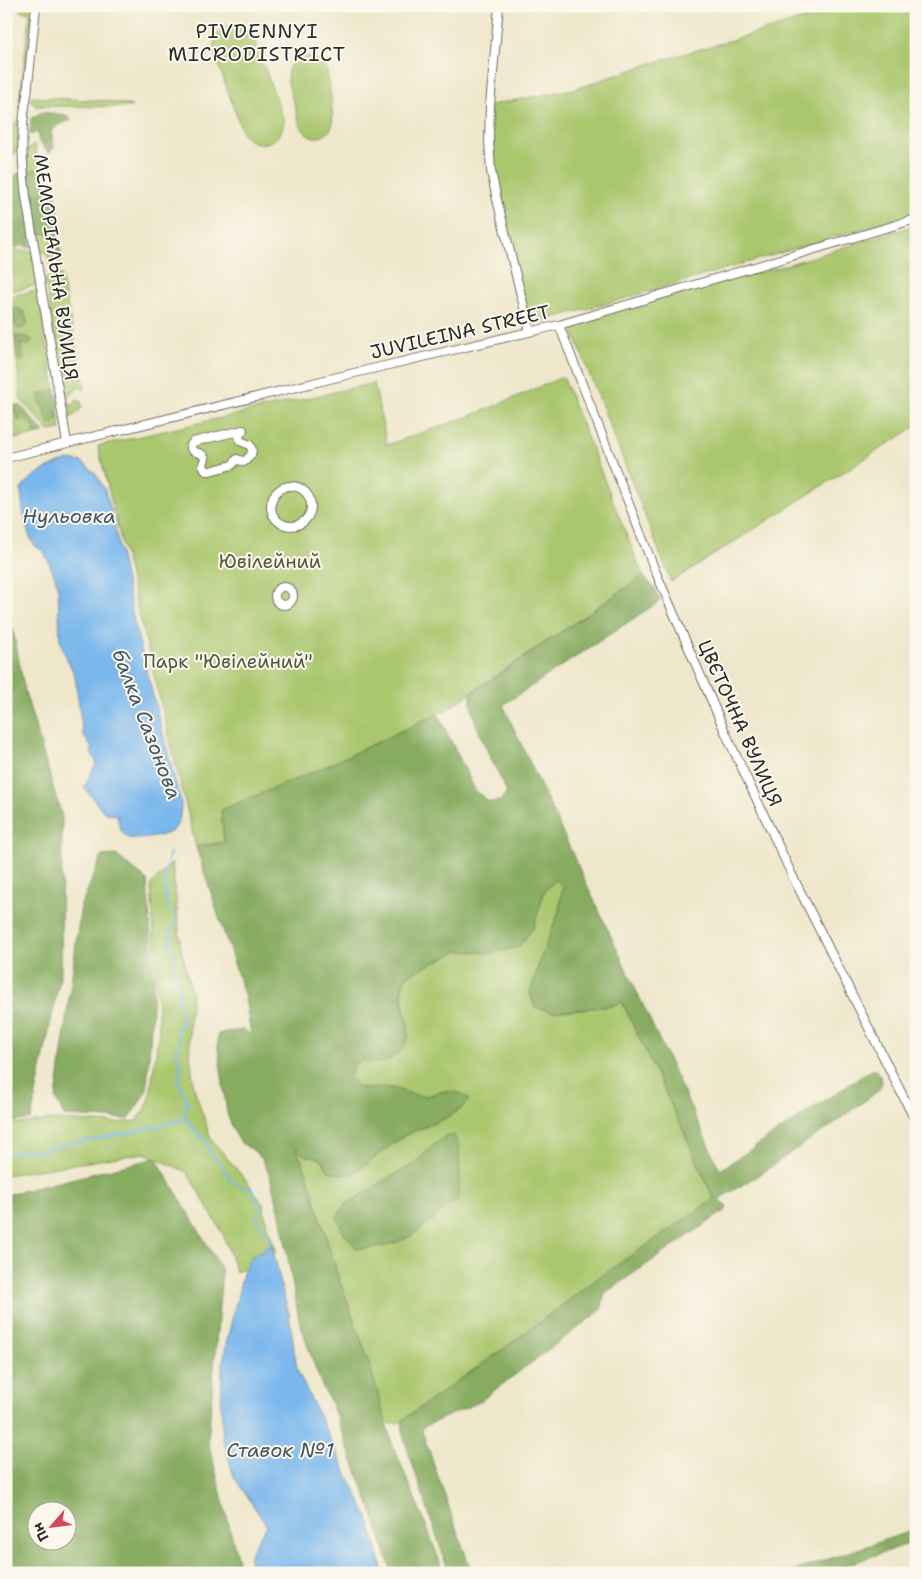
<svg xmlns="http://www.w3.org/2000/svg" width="922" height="1579" viewBox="0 0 922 1579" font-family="'Shantell Sans',sans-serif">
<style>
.green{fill:#aac76e;stroke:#6a794c;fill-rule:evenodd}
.forest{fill:#87ac61;stroke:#596c46;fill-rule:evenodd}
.water{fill:#7ab7ec;stroke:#52718c}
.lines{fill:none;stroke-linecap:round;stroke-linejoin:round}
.stream{stroke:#7ab7ec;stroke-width:2}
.street-casing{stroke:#706d63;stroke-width:10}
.street{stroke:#fff;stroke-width:8}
.labels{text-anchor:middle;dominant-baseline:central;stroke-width:4;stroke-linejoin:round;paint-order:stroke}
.street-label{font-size:19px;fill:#2b2b2b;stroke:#fbf7ec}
.park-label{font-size:19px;fill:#515a3f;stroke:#fbf7ec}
.neighbourhood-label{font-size:20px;letter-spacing:1px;fill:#2b2b2b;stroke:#fbf7ec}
.water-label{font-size:20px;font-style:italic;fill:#435565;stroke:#fbf7ec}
</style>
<rect width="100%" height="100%" fill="#fbf7ec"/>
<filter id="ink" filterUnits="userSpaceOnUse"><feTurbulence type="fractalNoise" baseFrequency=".02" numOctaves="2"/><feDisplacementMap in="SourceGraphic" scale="10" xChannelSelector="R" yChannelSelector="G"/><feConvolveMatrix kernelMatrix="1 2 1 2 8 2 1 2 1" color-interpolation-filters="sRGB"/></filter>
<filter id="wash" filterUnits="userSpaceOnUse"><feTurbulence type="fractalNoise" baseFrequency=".0096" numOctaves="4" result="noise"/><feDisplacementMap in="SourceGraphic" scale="20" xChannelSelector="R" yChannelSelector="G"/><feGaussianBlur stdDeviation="1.12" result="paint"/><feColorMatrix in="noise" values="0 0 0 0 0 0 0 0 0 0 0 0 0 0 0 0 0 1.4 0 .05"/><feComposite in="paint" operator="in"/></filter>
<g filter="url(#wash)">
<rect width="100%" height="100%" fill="#efe7cb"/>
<!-- green -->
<path class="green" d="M22,6H34L24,96H20L30,13L21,11Z
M849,6H916V213L606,304L529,324L497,200L490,105L575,89L649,64Z
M233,25L242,27L253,36L284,121C282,144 257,151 243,134L214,52C212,38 219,27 233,25Z
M307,57C314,58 322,61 326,69C329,75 334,119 332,126C330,132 324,137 318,137C313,138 307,135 304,131C299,125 297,114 295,106C289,88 277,61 307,57Z
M31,97L108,101L132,106L130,107L35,106L31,102Z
M19,120L18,151L6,159V131Z
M35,144L60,269L51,270L47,254L41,251C34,218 28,184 27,150Z
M916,225V426L671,582L572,329V324L653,300L783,266Z
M14,251H32L38,285L12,291Z
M61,275L85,389L78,388L64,401L45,278Z
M39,290L61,429L49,431L21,400L10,296Z
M563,377L643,576L447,709L318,770L221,810L224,842L196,847L98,446L374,383L387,445L473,415Z
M77,400L81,402L82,407L75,415L68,418L66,415V408Z
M19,405L44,433L6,441V406Z
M172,863L181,948L192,995L189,1021L190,1054L194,1088L211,1139L249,1184L263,1204L268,1229L277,1252L236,1272L223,1234L187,1172L144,1153L6,1175V1125L55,1120L114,1123L137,1121L149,1102L159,1031L151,884Z
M556,880L563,887L559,912L540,960L530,993L535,1007L552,1012L612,1006L622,1001L684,1132L714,1200L597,1279L502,1350L407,1417L398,1423L391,1424L385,1421L369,1362L337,1273L307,1174L295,1146L306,1156C320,1155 330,1166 340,1175L353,1173L375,1158L404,1136L444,1119L463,1108L445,1091L426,1096L413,1095L396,1089L383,1087L368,1089L356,1087L350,1077L353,1064L363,1060L374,1064L408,1037L409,1025L404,1008L402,989L406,976L458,951L494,953L533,929L544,892ZM453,1134L459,1146L460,1178L458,1199C443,1209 431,1221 417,1231C407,1240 394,1243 381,1247L344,1206L385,1180L414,1164Z"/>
<!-- forest -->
<path class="forest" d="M42,112L66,115L71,120L58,125L51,132L54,148L49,153L39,142L37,132L30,135L31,118Z
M46,167L58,205V241L61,253L55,256L51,252L56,244L52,240L49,234L39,233L31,237L30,248L22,245L15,249L6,247V181L18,174Z
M16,308L24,312L28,324C26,328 22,329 18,329L15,325L13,310Z
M16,336L27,337L31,339V342L28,345L20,344L24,360L20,362L16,356Z
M56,389L59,406L56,411L58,416L56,421L52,424H48L47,417L43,413L45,410C42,405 38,401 39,395Z
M20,405L43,431L37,434L33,432L35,428L21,415L20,421L17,418L14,408Z
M643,576L654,587L660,601L503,705L720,1170L874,1068L881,1076L882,1083L878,1091L828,1128L809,1140L765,1171L719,1199L727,1207L726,1210L605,1293L601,1310L479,1402L421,1428L472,1573H449L404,1439L402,1422L407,1417L502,1350L597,1279L714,1199L684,1132L622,1002L612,1006L552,1012L535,1007L530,993L540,960L559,912L563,887L556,880L544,892L533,929L518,947L494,953L458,951L406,976C405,980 403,984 402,987C398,1013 424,1038 392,1058C381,1065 375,1063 363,1060L353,1065L350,1077L356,1087L368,1089L383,1087L396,1089L414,1095L426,1096L445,1091L464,1094L469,1100C454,1120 426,1124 405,1135C386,1145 373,1162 354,1172C345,1176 337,1174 328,1171C324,1160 318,1155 306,1156L296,1148L307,1174L337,1273L369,1362L391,1440L431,1538L444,1573H392L373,1514L331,1403L322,1386L307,1344L299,1319L280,1214L270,1176L262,1159L253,1150L241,1143L233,1130L227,1113L218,1047V1034L225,1032L244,1030L251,1035L245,997L196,847L224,842L221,810L318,770L438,714L475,790L489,802L500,801L507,792C496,767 469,721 471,694Z
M6,593L25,692L62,817L61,972L31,1119L6,1123Z
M116,855L147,880L154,980L147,1090L129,1119L64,1116L56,1099L81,905L102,856Z
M453,1134L459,1146L460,1178L458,1199C443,1209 431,1221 418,1231C400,1245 378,1247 357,1249L343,1232L337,1217L344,1206L385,1180L414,1164L433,1145L447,1135Z
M156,1158L222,1270L208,1441L238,1561L243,1573H6V1195ZM38,1512H68V1542H38Z
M914,1530L916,1531L914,1542L823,1573H788Z"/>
<!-- water -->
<path class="water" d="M68,460L82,462L95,473L105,490L112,513L135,626L181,803C181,813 180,821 174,829C169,836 137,841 129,838C121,835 117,823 118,815L109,814L103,811L84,787L96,764V760L91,753L92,748L83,735L75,676L64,652L60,639L58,590L55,576L44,551C39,549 34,546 32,541C25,528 22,505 21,490C31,474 51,466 68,460Z
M272,1245L283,1294L289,1313L297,1370L369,1520L383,1573H253C242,1556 258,1540 267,1526L234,1477L223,1439L221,1406L222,1370L226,1345L243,1273L252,1256Z"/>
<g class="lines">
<!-- stream -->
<path class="stream" d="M170,852L164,878L167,904L175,917L174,927L170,935L171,946L175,956L174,973L179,991L178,1001L183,1022L177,1029L180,1043L176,1049L178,1059L181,1062L178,1081L188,1103L184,1111L185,1118L205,1141L213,1157L220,1161L228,1177L239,1186L252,1189L255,1194L260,1211L256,1218L266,1232L272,1245
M6,1153L41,1150L157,1127L185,1118"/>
</g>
</g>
<g filter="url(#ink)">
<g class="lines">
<defs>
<path id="street" d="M36,6L27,95C20,129 22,163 26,197L67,443
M499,6L490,105L489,141L491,171L497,200L530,331
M559,325L654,568L726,734L792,875L916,1122
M243,430L239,436L240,441L250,445L252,450L251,455L244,462L237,459L232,465L210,471H206L203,465L205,458C202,451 195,454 191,449V445L193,442Z
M6,458L346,375L559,325L916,219
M271 506a20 20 0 1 1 40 0a20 20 0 1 1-40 0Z
M275 596a9 9 0 1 1 18 0a9 9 0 1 1-18 0Z"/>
</defs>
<!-- street casing -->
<use href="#street" class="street-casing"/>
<!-- street -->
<use href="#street" class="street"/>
</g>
</g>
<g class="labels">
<!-- street labels -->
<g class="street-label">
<text transform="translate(56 267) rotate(82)">МЕМОРІАЛЬНА ВУЛИЦЯ</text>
<text transform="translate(460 332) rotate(-13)">JUVILEINA STREET</text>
<text transform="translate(740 723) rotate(66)">ЦВЄТОЧНА ВУЛИЦЯ</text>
</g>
<!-- park labels -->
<g class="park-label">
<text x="270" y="561">Ювілейний</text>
<text x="228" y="661">Парк "Ювілейний"</text>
</g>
<!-- neighbourhood labels -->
<g class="neighbourhood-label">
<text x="257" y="31">PIVDENNYI<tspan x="257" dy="23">MICRODISTRICT</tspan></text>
</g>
<!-- water labels -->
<g class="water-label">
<text x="69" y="516">Нульовка</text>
<text transform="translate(147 724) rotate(69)">балка Сазонова</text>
<text x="280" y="1450">Ставок №1</text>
</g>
</g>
<!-- margin -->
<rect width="922" height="1579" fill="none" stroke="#fbf7ec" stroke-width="25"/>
<!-- north arrow -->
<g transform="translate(52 1526) rotate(242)"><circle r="24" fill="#fbf7ec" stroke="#a8a59f"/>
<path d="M0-4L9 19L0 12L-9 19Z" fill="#d1495b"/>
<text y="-8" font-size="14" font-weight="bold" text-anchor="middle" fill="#2b2b2b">Пн</text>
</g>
</svg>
